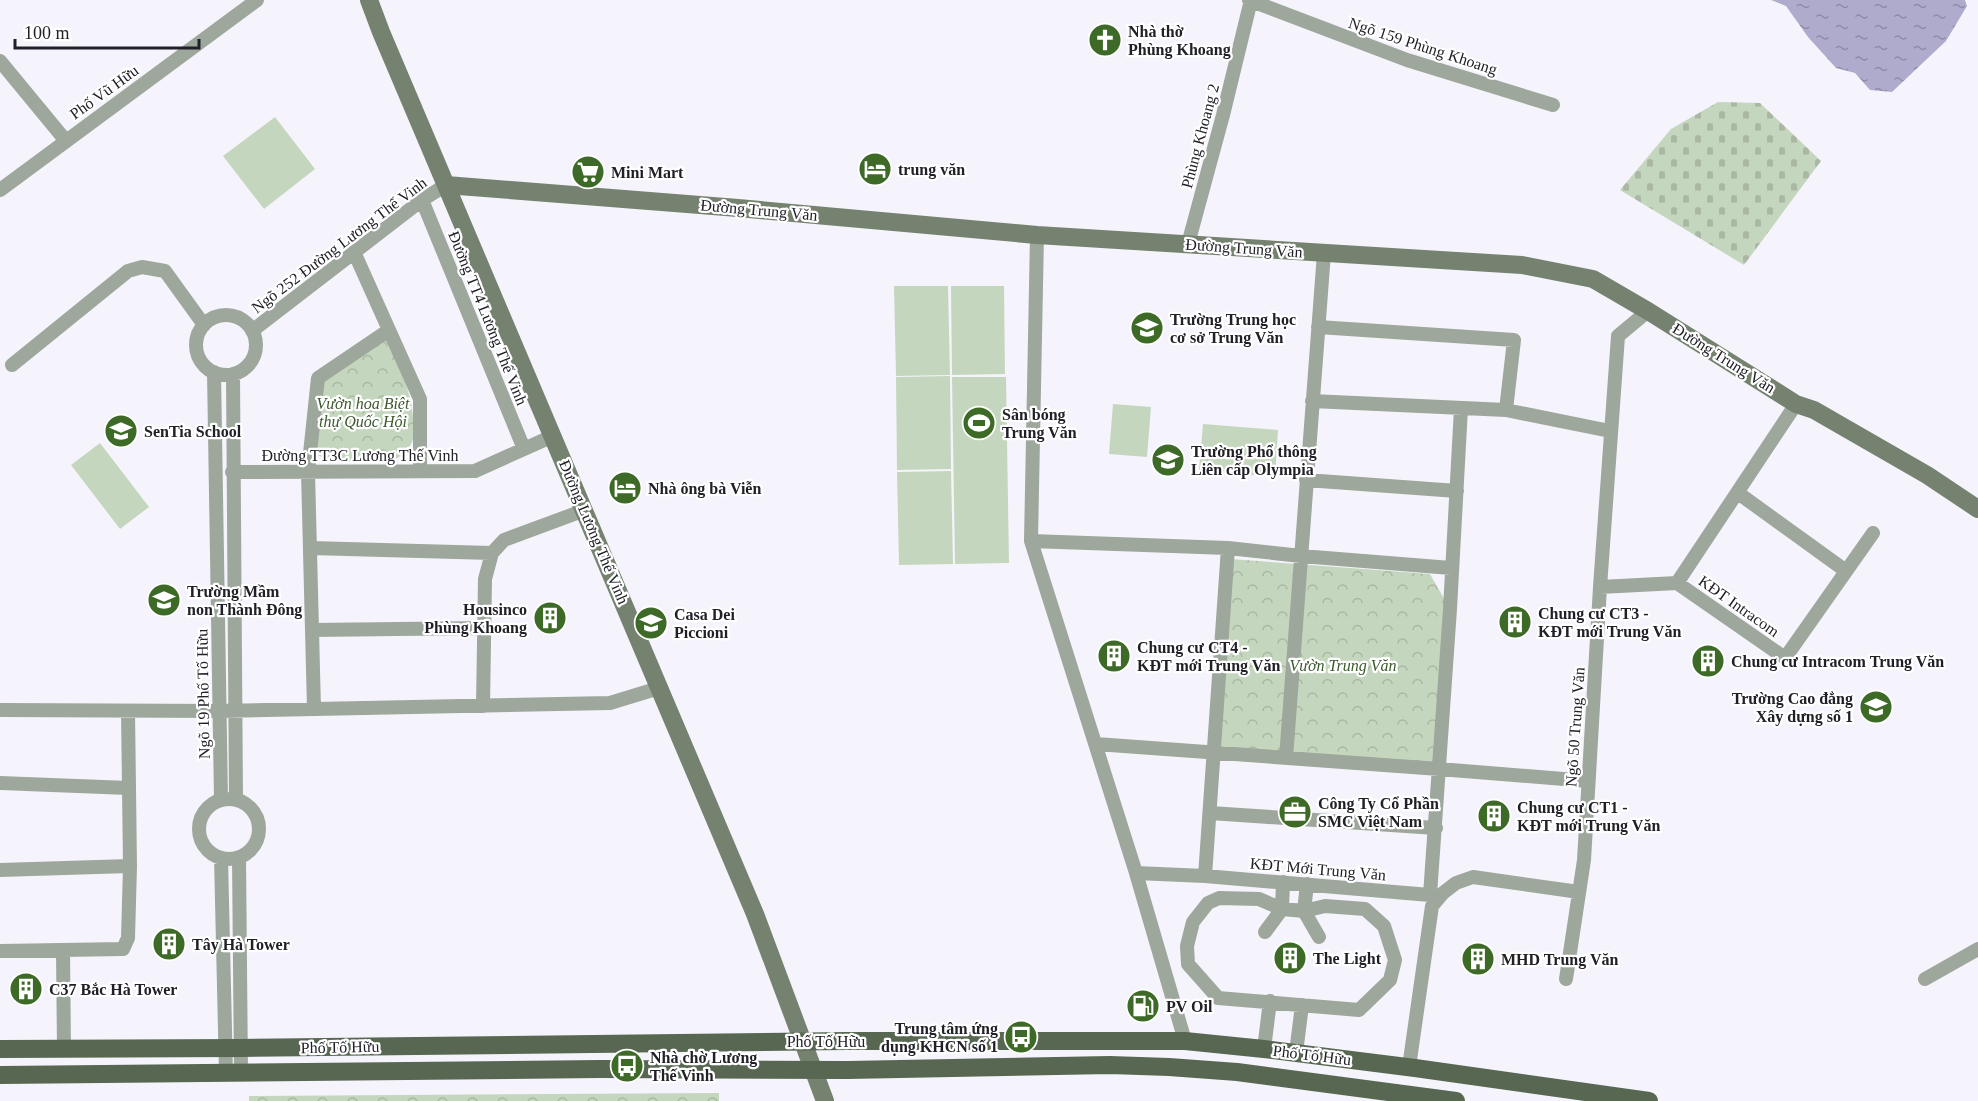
<svg xmlns="http://www.w3.org/2000/svg" width="1978" height="1101" viewBox="0 0 1978 1101" font-family="'Times New Roman',serif">
<style>
.cemetery{fill:url(#cemetery-stones)}
.park{fill:url(#park-crowns)}
.pitch{fill:#c5d6be}
.water{fill:url(#water-ripples)}
.lines{fill:none;stroke-linecap:round;stroke-linejoin:round}
.street{stroke:#9ea79b;stroke-width:14}
.secondary{stroke:#75826f;stroke-width:18}
.primary{stroke:#586751;stroke-width:18}
.labels{text-anchor:middle;dominant-baseline:central;stroke-width:4.5;stroke-linejoin:round;paint-order:stroke}
.poi-label{font-size:16px;font-weight:bold;fill:#212028;stroke:#fff;text-anchor:start}
.street-label{font-size:16px;fill:#212028;stroke:#fff}
.park-label{font-size:16px;font-style:italic;fill:#3a582c;stroke:#fff}
</style>
<defs>
<pattern id="cemetery-stones" width="16" height="16" patternUnits="userSpaceOnUse" patternTransform="scale(1.5)"><rect width="16" height="16" fill="#c5d6be"/><path d="M2 7V4a2 2 0 0 1 4 0v3zM10 15v-3a2 2 0 0 1 4 0v3z" fill="#a9b7a3"/></pattern>
<pattern id="park-crowns" width="20" height="18" patternUnits="userSpaceOnUse" patternTransform="scale(1.5)"><rect width="20" height="18" fill="#c5d6be"/><path d="M2 6a3 3 0 1 1 6 0M12 15a3 3 0 1 1 6 0" fill="none" stroke="#a9b7a3"/></pattern>
<pattern id="water-ripples" width="26" height="14" patternUnits="userSpaceOnUse" patternTransform="scale(1.5)"><rect width="26" height="14" fill="#afabcc"/><path d="M2 4q2-2 4 0t4 0M15 11q2-2 4 0t4 0" fill="none" stroke="#8e8ba6"/></pattern>
</defs>
<rect width="100%" height="100%" fill="#f5f4fd"/>
<!-- cemetery -->
<path class="cemetery" d="M1718,102L1760,103L1821,161L1744,265L1620,190L1671,129Z"/>
<!-- park -->
<path class="park" d="M385,339C401,357 418,415 413,439C411,448 399,459 391,461C381,463 368,461 358,461C340,461 325,462 310,450L318,378Z
M1231,559L1430,574L1450,609L1439,769L1215,753Z
M719,1093V1101H249V1096Z"/>
<!-- pitch -->
<path class="pitch" d="M275,117L315,169L264,209L223,156Z
M894,286H948L950,375L896,376Z
M951,286H1004L1005,374L952,375Z
M950,376L951,469L897,470L896,377Z
M952,377H1006L1009,563L955,564Z
M1113,404L1151,407L1147,457L1109,454Z
M1203,424L1278,430L1275,477L1199,470Z
M100,443L149,507L120,529L71,465Z
M951,471L953,564L899,565L897,472Z"/>
<!-- water -->
<path class="water" d="M1771,0H1965L1967,6L1946,41L1892,92L1870,90L1855,73L1836,68L1808,37L1786,6Z"/>
<g class="lines">
<!-- street -->
<path class="street" d="M1249,0L1407,60L1553,105
M0,61L66,141
M0,190L257,0
M422,200L524,449
M1037,235L1031,541L1136,873L1185,1041
M1188,244L1223,115L1251,0
M354,252L420,399V471
M196 345a30 30 0 1 1 60 0a30 30 0 1 1-60 0Z
M1318,327L1514,340L1506,410
M252,331L422,200L446,185
M12,365L128,271L142,267L165,271L204,325
M214,372L221,800
M233,374L236,800
M1312,401L1506,410L1610,431
M232,472L475,471L553,436
M1306,480L1457,491
M1738,493L1846,571
M1031,541L1228,548L1301,556L1451,568
M310,548L492,553
M1677,583L1796,404
M1600,587L1677,583L1785,658L1873,533
M312,630L484,628
M483,706L485,579L492,553L504,540L585,510
M314,709L308,472L318,378L389,330
M0,710L220,711L610,703L659,688
M1096,744L1439,769L1588,781
M1286,758L1324,253
M0,783L129,788
M199 829a30 30 0 1 1 60 0a30 30 0 1 1-60 0Z
M1210,813L1436,828
M221,858L226,1073
M239,858L241,1073
M0,870L130,866
M1136,873L1205,876L1430,895L1450,609L1461,408
M1205,876L1228,548
M1307,884L1304,911L1319,937
M1219,898L1259,899L1282,909L1304,911L1325,906L1365,909L1384,926L1395,960L1390,980L1359,1010L1218,998L1188,964L1187,946L1193,922L1208,903Z
M1265,932L1282,909L1283,882
M0,951L123,949L128,938L130,866L128,711
M63,951L64,1050
M1566,979L1584,860L1600,587L1618,336L1648,311
M1925,979L1978,949
M1264,1049L1270,1001
M1296,1053L1302,1005
M1409,1067L1432,906L1443,893L1456,883L1473,877L1579,892"/>
<!-- secondary -->
<path class="secondary" d="M369,0L381,32L755,914L825,1101
M446,185L738,208L1037,235L1522,265L1593,279L1648,311L1796,404L1814,410L1927,475L1978,509"/>
<!-- primary -->
<path class="primary" d="M0,1049L241,1048L846,1041H1185L1264,1049L1415,1068L1649,1101
M0,1075L600,1069L848,1070L1110,1065L1169,1067L1237,1072L1456,1101"/>
</g>
<!-- icons -->
<defs>
<symbol id="church-disc" viewBox="-11 -11 22 22"><circle r="9.5" fill="#3e6a27" stroke="#fff"/><path d="M-1.2-6h2.4v3.5h3.3v2.4h-3.3V6h-2.4V-.1h-3.3v-2.4h3.3Z" fill="#fff"/></symbol>
<symbol id="hotel-disc" viewBox="-11 -11 22 22"><circle r="9.5" fill="#3e6a27" stroke="#fff"/><path d="M-6-4.5h1.5V1H6V5H4.5V3h-9V5H-6ZM-4 0a1.8 1.8 0 1 1 3.6 0ZM.5 0V-2.5h3Q6-2.5 6 0Z" fill="#fff"/></symbol>
<symbol id="supermarket-disc" viewBox="-11 -11 22 22"><circle r="9.5" fill="#3e6a27" stroke="#fff"/><path d="M-6-5.5h2.5l.6 2H6L4.5 2H-2.5L-4.4-4H-6ZM-1.5 3.2a1.3 1.3 0 1 0 .1 0ZM3 3.2a1.3 1.3 0 1 0 .1 0Z" fill="#fff"/></symbol>
<symbol id="school-disc" viewBox="-11 -11 22 22"><circle r="9.5" fill="#3e6a27" stroke="#fff"/><path d="M0-5L7-2L0 1L-7-2ZM-4 1L0 2.5L4 1V4Q0 6-4 4Z" fill="#fff"/></symbol>
<symbol id="stadium-disc" viewBox="-11 -11 22 22"><circle r="9.5" fill="#3e6a27" stroke="#fff"/><path d="M0-5a6.5 5 0 1 0 0 10a6.5 5 0 1 0 0-10ZM-3.5-1.8h7v3.6h-7Z" fill="#fff"/></symbol>
<symbol id="building-disc" viewBox="-11 -11 22 22"><circle r="9.5" fill="#3e6a27" stroke="#fff"/><path d="M-4-6H4V6H1V3H-1V6H-4ZM-2.5-4.3h1.7v1.8h-1.7ZM.8-4.3h1.7v1.8H.8ZM-2.5-1h1.7V.8h-1.7ZM.8-1h1.7V.8H.8Z" fill="#fff"/></symbol>
<symbol id="university-disc" viewBox="-11 -11 22 22"><circle r="9.5" fill="#3e6a27" stroke="#fff"/><path d="M0-5L7-2L0 1L-7-2ZM-4 1L0 2.5L4 1V4Q0 6-4 4Z" fill="#fff"/></symbol>
<symbol id="office-disc" viewBox="-11 -11 22 22"><circle r="9.5" fill="#3e6a27" stroke="#fff"/><path d="M-6-3h4V-5.5h4V-3h4V5H-6ZM-1-4.5V-3h2v-1.5ZM-6 0V1H6V0Z" fill="#fff"/></symbol>
<symbol id="fuel-disc" viewBox="-11 -11 22 22"><circle r="9.5" fill="#3e6a27" stroke="#fff"/><path d="M-5.5-6h7V0h2V4h1.3V-2.5L3-4.5l.8-.8L6-3V5H2.5V1h-1V6h-7ZM-4.2-4.7v3.2H.2V-4.7Z" fill="#fff"/></symbol>
<symbol id="bus-disc" viewBox="-11 -11 22 22"><circle r="9.5" fill="#3e6a27" stroke="#fff"/><path d="M-5-6H5V4H4V6H2V4H-2V6H-4V4H-5ZM-3.5-4V0h7V-4ZM-3.5 1.2v1.5H-2V1.2ZM2 1.2v1.5H3.5V1.2Z" fill="#fff"/></symbol>
</defs>
<g fill-rule="evenodd">
<use href="#church-disc" x="1086" y="21" width="38" height="38"/>
<use href="#hotel-disc" x="856" y="150" width="38" height="38"/>
<use href="#supermarket-disc" x="569" y="153" width="38" height="38"/>
<use href="#school-disc" x="1128" y="309" width="38" height="38"/>
<use href="#stadium-disc" x="960" y="404" width="38" height="38"/>
<use href="#school-disc" x="102" y="412" width="38" height="38"/>
<use href="#school-disc" x="1149" y="441" width="38" height="38"/>
<use href="#hotel-disc" x="606" y="469" width="38" height="38"/>
<use href="#school-disc" x="145" y="581" width="38" height="38"/>
<use href="#building-disc" x="531" y="599" width="38" height="38"/>
<use href="#building-disc" x="1496" y="603" width="38" height="38"/>
<use href="#school-disc" x="632" y="604" width="38" height="38"/>
<use href="#building-disc" x="1095" y="637" width="38" height="38"/>
<use href="#building-disc" x="1689" y="642" width="38" height="38"/>
<use href="#university-disc" x="1857" y="688" width="38" height="38"/>
<use href="#office-disc" x="1276" y="793" width="38" height="38"/>
<use href="#building-disc" x="1475" y="797" width="38" height="38"/>
<use href="#building-disc" x="150" y="925" width="38" height="38"/>
<use href="#building-disc" x="1271" y="939" width="38" height="38"/>
<use href="#building-disc" x="1459" y="940" width="38" height="38"/>
<use href="#building-disc" x="7" y="970" width="38" height="38"/>
<use href="#fuel-disc" x="1124" y="987" width="38" height="38"/>
<use href="#bus-disc" x="1002" y="1018" width="38" height="38"/>
<use href="#bus-disc" x="608" y="1047" width="38" height="38"/>
</g>
<g class="labels">
<!-- poi labels -->
<g class="poi-label">
<text x="1128" y="31">Nhà thờ<tspan x="1128" dy="18">Phùng Khoang</tspan></text>
<text x="898" y="169">trung văn</text>
<text x="611" y="172">Mini Mart</text>
<text x="1170" y="319">Trường Trung học<tspan x="1170" dy="18">cơ sở Trung Văn</tspan></text>
<text x="1002" y="414">Sân bóng<tspan x="1002" dy="18">Trung Văn</tspan></text>
<text x="144" y="431">SenTia School</text>
<text x="1191" y="451">Trường Phổ thông<tspan x="1191" dy="18">Liên cấp Olympia</tspan></text>
<text x="648" y="488">Nhà ông bà Viễn</text>
<text x="187" y="591">Trường Mầm<tspan x="187" dy="18">non Thành Đông</tspan></text>
<text x="527" y="609" text-anchor="end">Housinco<tspan x="527" dy="18">Phùng Khoang</tspan></text>
<text x="1538" y="613">Chung cư CT3 -<tspan x="1538" dy="18">KĐT mới Trung Văn</tspan></text>
<text x="674" y="614">Casa Dei<tspan x="674" dy="18">Piccioni</tspan></text>
<text x="1137" y="647">Chung cư CT4 -<tspan x="1137" dy="18">KĐT mới Trung Văn</tspan></text>
<text x="1731" y="661">Chung cư Intracom Trung Văn</text>
<text x="1853" y="698" text-anchor="end">Trường Cao đẳng<tspan x="1853" dy="18">Xây dựng số 1</tspan></text>
<text x="1318" y="803">Công Ty Cổ Phần<tspan x="1318" dy="18">SMC Việt Nam</tspan></text>
<text x="1517" y="807">Chung cư CT1 -<tspan x="1517" dy="18">KĐT mới Trung Văn</tspan></text>
<text x="192" y="944">Tây Hà Tower</text>
<text x="1313" y="958">The Light</text>
<text x="1501" y="959">MHD Trung Văn</text>
<text x="49" y="989">C37 Bắc Hà Tower</text>
<text x="1166" y="1006">PV Oil</text>
<text x="998" y="1028" text-anchor="end">Trung tâm ứng<tspan x="998" dy="18">dụng KHCN số 1</tspan></text>
<text x="650" y="1057">Nhà chờ Lương<tspan x="650" dy="18">Thế Vinh</tspan></text>
</g>
<!-- street labels -->
<g class="street-label">
<text transform="translate(1423 46) rotate(18)">Ngõ 159 Phùng Khoang</text>
<text transform="translate(104 92) rotate(-36)">Phố Vũ Hữu</text>
<text transform="translate(1200 136) rotate(-75)">Phùng Khoang 2</text>
<text transform="translate(759 210) rotate(5)">Đường Trung Văn</text>
<text transform="translate(339 245) rotate(-37)">Ngõ 252 Đường Lương Thế Vinh</text>
<text transform="translate(1244 248) rotate(4)">Đường Trung Văn</text>
<text transform="translate(488 318) rotate(68)">Đường TT4 Lương Thế Vinh</text>
<text transform="translate(1724 358) rotate(32)">Đường Trung Văn</text>
<text x="360" y="455">Đường TT3C Lương Thế Vinh</text>
<text transform="translate(594 532) rotate(67)">Đường Lương Thế Vinh</text>
<text transform="translate(1739 606) rotate(35)">KĐT Intracom</text>
<text transform="translate(203 694) rotate(-91)">Ngõ 19 Phố Tố Hữu</text>
<text transform="translate(1575 727) rotate(-86)">Ngõ 50 Trung Văn</text>
<text transform="translate(1318 869) rotate(5)">KĐT Mới Trung Văn</text>
<text x="826" y="1041">Phố Tố Hữu</text>
<text transform="translate(340 1047) rotate(-1)">Phố Tố Hữu</text>
<text transform="translate(1312 1055) rotate(7)">Phố Tố Hữu</text>
</g>
<!-- park labels -->
<g class="park-label">
<text x="363" y="403">Vườn hoa Biệt<tspan x="363" dy="18">thự Quốc Hội</tspan></text>
<text x="1343" y="665">Vườn Trung Văn</text>
</g>
</g>
<!-- scale -->
<path d="M15 39v9h184v-9" fill="none" stroke="#212028" stroke-width="3"/>
<text x="24" y="39" font-size="18" fill="#212028" stroke="#ffffff" stroke-width="4.5" paint-order="stroke">100 m</text>
</svg>
